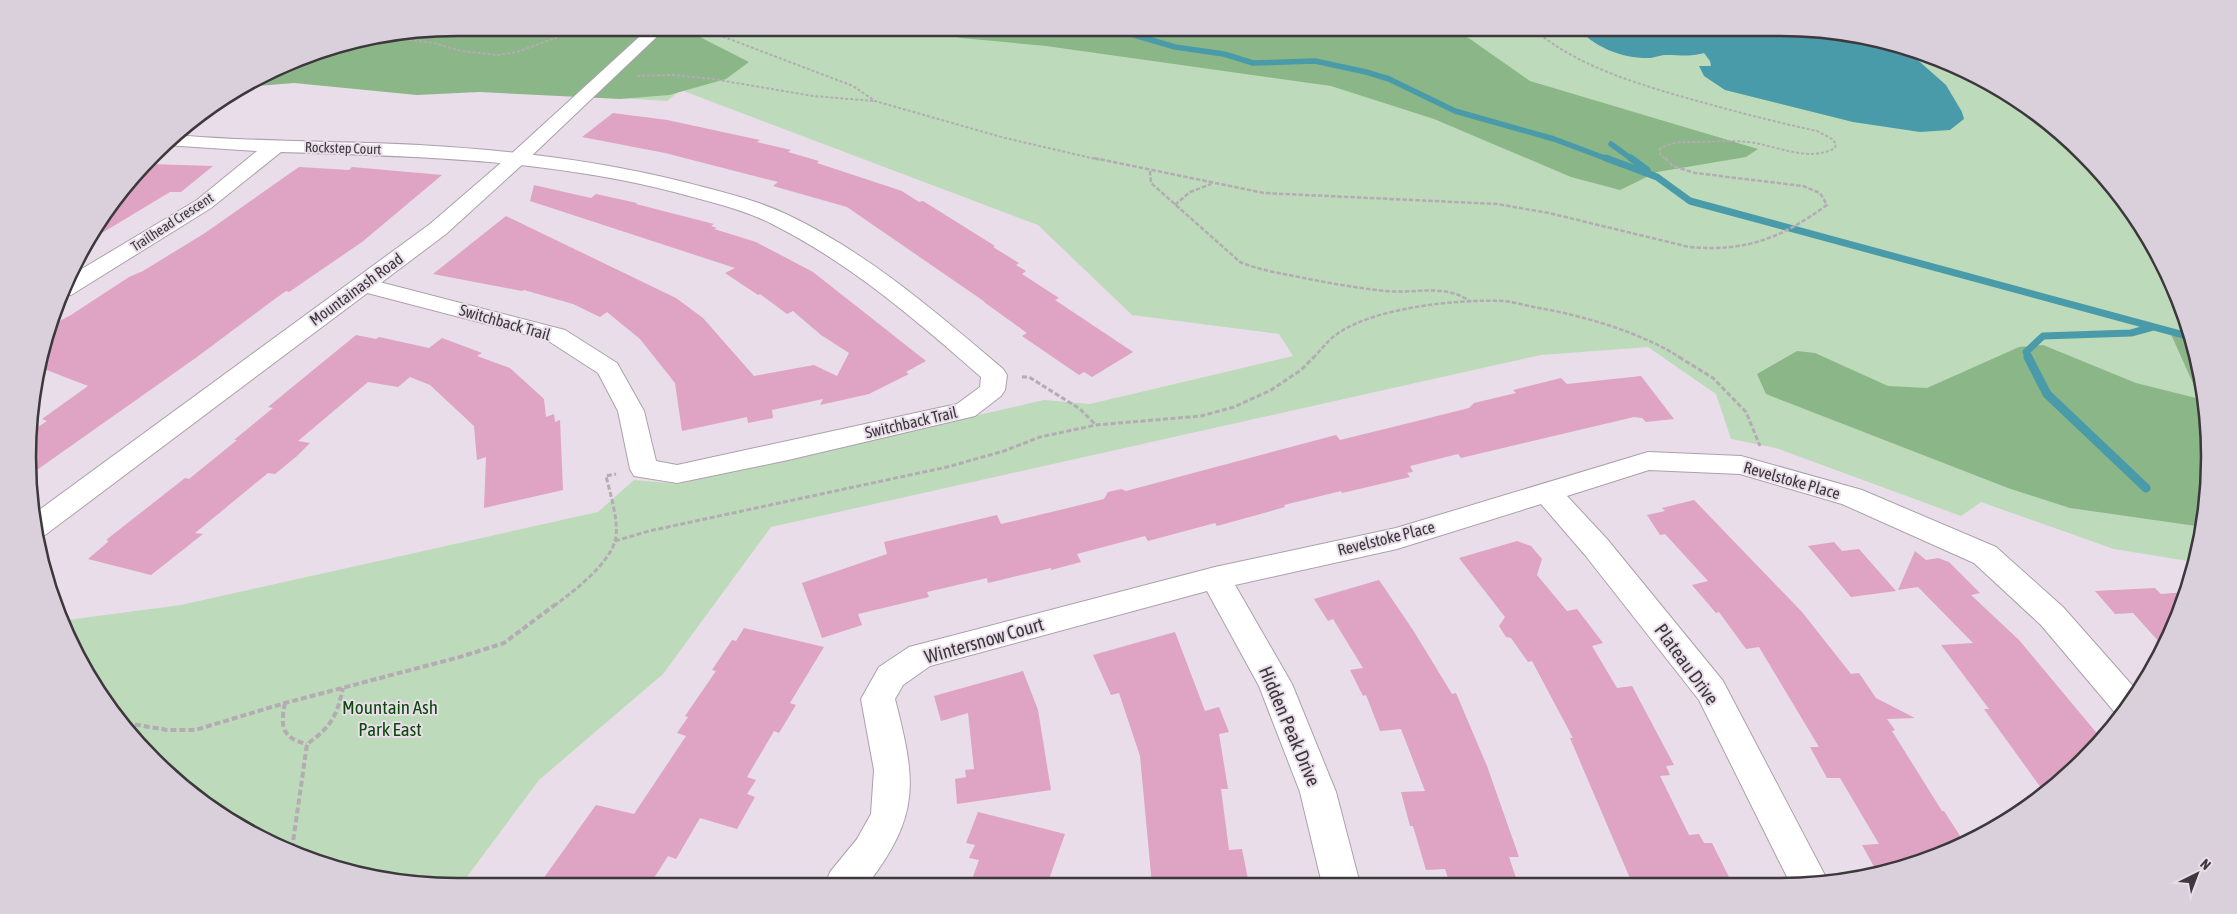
<svg xmlns="http://www.w3.org/2000/svg" width="2237" height="914" viewBox="0 0 2237 914" font-family="'Asap Condensed',sans-serif">
<style>
.green{fill:#bddabb}
.forest{fill:#8bb687}
.water{fill:#4a9ba9}
.lines{fill:none;stroke-linecap:round;stroke-linejoin:round}
.stream-far2{stroke:#4a9ba9;stroke-width:5.5}
.stream-far1{stroke:#4a9ba9;stroke-width:7}
.stream{stroke:#4a9ba9;stroke-width:9}
.building{fill:#dfa3c3}
.minor-casing{stroke:#aba1ac;stroke-width:2}
.tertiary-casing{stroke:#aba1ac;stroke-width:2}
.path-far3{stroke:#b4abb4;stroke-width:2;stroke-dasharray:3 2;stroke-linecap:butt}
.path-far2{stroke:#b4abb4;stroke-width:2.5;stroke-dasharray:4.5 2;stroke-linecap:butt}
.path-far1{stroke:#b4abb4;stroke-width:3;stroke-dasharray:5 2.5;stroke-linecap:butt}
.path{stroke:#b4abb4;stroke-width:4;stroke-dasharray:6 3;stroke-linecap:butt}
.minor{fill:#fff;fill-rule:evenodd}
.tertiary{fill:#fff;fill-rule:evenodd}
.labels{text-anchor:middle;dominant-baseline:central;stroke-width:4;stroke-linejoin:round;paint-order:stroke}
.far-street-label{font-size:14px;fill:#3c383c;stroke:#e8dde9}
.street-label{font-size:16px;fill:#3c383c;stroke:#e8dde9}
.near-street-label{font-size:19px;fill:#3c383c;stroke:#e8dde9}
.near-park-label{font-size:19px;fill:#0a4a0a;stroke:#e8dde9}
.rim{fill:none;stroke:#3c383c;stroke-width:2.5}
</style>
<rect width="100%" height="100%" fill="#e8dde9"/>
<!-- green -->
<path class="green" d="M677,28H1780L1918,50L1994,85L2063,134L2095,168L2109,193L2128,207L2165,267L2195,346L2209,429L2206,513L2194,562L2114,549L1981,502L1961,516L1776,448L1731,439L1716,394L1648,347L1541,355L771,527L663,674L539,780L460,886L319,864L196,798L100,695L60,621L181,605L598,512L634,480L678,484L1044,400L1090,404L1293,356L1279,334L1132,315L1038,225L681,90L667,101L605,97Z"/>
<!-- forest -->
<path class="forest" d="M457,28H689L688,31L749,62L726,79L669,95L620,99L479,92L417,95L294,83L257,86L260,77L319,50Z
M908,28H1451L1470,39L1530,81L1758,149L1746,157L1657,172L1620,190L1571,177L1434,119L1331,86L1046,46L962,38Z
M2188,328C2208,380 2215,473 2203,527L2070,508L2008,488L1766,394L1757,374L1797,351L1815,353L1888,386L1927,388L2019,347L2043,345L2136,383L2200,399L2170,332Z"/>
<!-- water -->
<path class="water" d="M1583,28H1780L1898,47L1920,62L1946,85L1962,112L1964,119L1950,130L1920,132L1853,122L1725,90L1704,76L1699,66H1711L1710,61L1704,53C1688,57 1682,55 1666,55C1661,55 1656,57 1651,58C1624,59 1599,49 1580,31Z"/>
<g class="lines">
<!-- stream-far2 -->
<path class="stream-far2" d="M1086,28L1124,32L1175,47L1224,54L1253,63L1315,61L1366,72L1389,79L1455,111L1554,139L1610,160
M1611,144L1633,160"/>
<!-- stream-far1 -->
<path class="stream-far1" d="M1606,158L1657,177L1690,201L2191,337
M1631,158L1647,170
M2029,358L2026,352L2043,336L2131,333L2153,327"/>
<!-- stream -->
<path class="stream" d="M2028,357L2047,394L2146,488"/>
</g>
<!-- building -->
<path class="building" d="M613,113L667,120L760,140L757,142L791,150L788,152L819,161L817,163L902,191L919,202L923,201L995,246L993,247L1019,263L1016,265L1026,271L1022,274L1059,298L1055,300L1133,352L1092,377L1084,372L1079,375L1022,336L1027,333L984,302H985L847,207L773,186L778,182L665,153L582,137Z
M149,164L213,166L181,192H170L92,239L90,236Z
M299,167L349,170L352,167L442,175L362,242L289,292L286,291L272,301L197,357L34,472L32,431L47,421L42,419L88,386L39,367L48,327L71,315L129,277L143,271L205,233Z
M534,185L591,198L596,194L637,203L636,204L714,224L711,226L717,228L714,229L756,242L813,272L926,361L906,372L909,374L869,394L820,405L823,399L772,410L773,418L748,423L747,417L682,431L675,383L640,339L607,312L600,317L573,304L524,290L522,291L433,274L506,216L676,298L703,318L754,376L814,365L837,376L849,353L821,335L793,311L787,314L760,294L758,295L725,273L735,268L530,201Z
M356,335L376,339L379,337L429,348L442,338L482,353L477,356L510,368L544,399L546,417L554,414L555,422L560,420L563,490L484,508L486,457L477,460L474,426L430,385L410,377L398,387L368,382L298,441L310,443L297,456L275,474L268,473L195,533L203,534L151,575L88,559L109,541L106,540L185,478L189,479L237,440H234L273,408L268,407Z
M1641,376L1674,419L1646,422L1642,418L1634,417L1461,458L1458,454L1410,466L1413,472L1407,473L1410,477L1342,493L1341,491L1284,505L1285,507L1217,526L1215,523L1148,541L1145,536L1077,554L1081,562L1051,570V568L988,583L987,578L927,592L929,597L858,614L862,625L822,638L802,583L887,554L884,542L997,515L1001,524L1068,508L1104,499L1108,492L1121,489L1126,491L1336,435L1340,440L1405,424L1469,408L1474,403L1516,393L1513,390L1561,378L1567,384Z
M1694,500L1802,612L1851,674L1859,673L1876,698L1915,718L1887,719L1895,730L1892,731L1942,811H1944L1964,842L1945,854L1877,872L1862,845L1879,844L1840,778H1827L1810,747H1819L1759,647L1746,649L1719,612L1716,613L1692,585L1708,581L1665,534L1660,535L1647,515L1665,511L1662,508Z
M1517,541L1531,546L1542,559L1537,575L1567,611L1577,609L1603,643L1592,646L1617,688L1632,686L1674,765L1666,766L1670,775L1660,776L1689,835L1699,834L1704,843H1712L1731,881L1632,883L1570,738H1573L1532,661L1528,662L1511,638L1506,637L1499,626L1505,617L1459,558Z
M1834,542L1842,551L1859,549L1896,591L1851,597L1808,546Z
M1915,551L1926,560L1938,558L1949,562L1980,593L1971,595L2019,640L2100,737L2063,780L2044,792L1984,709H1989L1941,645L1973,643L1918,587L1898,590Z
M1379,580L1413,630L1452,694L1456,693L1487,766L1519,857H1509L1518,884H1450L1445,869L1426,870L1413,826H1410L1401,792L1425,791L1401,729L1380,731L1366,695L1363,696L1350,670L1363,668L1333,619L1328,621L1314,599Z
M2155,588L2161,594L2187,592L2162,645L2133,613L2115,614L2095,591Z
M744,628L824,647L790,703L796,705L779,733L774,731L747,777L756,780L747,794L755,797L737,829L700,818L676,859L668,856L649,886H538L596,805L634,814L686,736L677,733L688,717L685,716L716,671L712,670L732,640L736,641Z
M1175,632L1205,711L1219,707L1229,732L1219,734L1228,789H1221L1229,850L1242,849L1249,884L1152,885L1140,756L1119,693L1111,695L1093,655Z
M1023,671L1038,710L1051,790L957,804L955,779L966,777L965,770L974,769L968,713L941,721L934,696Z
M978,812L1065,834L1047,885H985L971,882L979,860L969,858L975,845L966,843Z"/>
<g class="lines">
<defs>
<path id="minor" d="M174,135C255,142 337,141 419,145C508,150 597,160 684,182C718,191 754,199 786,214C867,252 936,312 1003,369L1007,375L1005,390L1001,396L975,416L788,460L677,483L634,476L630,469L618,411L598,373L547,340L356,290L352,285L356,280L364,278L565,330L617,363L644,411L656,461L677,465L957,404L980,387L981,377C916,320 850,263 772,224C743,209 710,202 678,193C548,159 414,156 281,152L211,208L71,295L60,296L70,276L197,200L257,151L165,145Z
M1648,452L1741,456L1862,490L1996,547L2063,607L2139,693L2137,695L2120,716L2117,715L2041,625L1974,563L1842,504L1740,474L1649,470L1567,496L1607,539L1723,681L1829,883H1790L1699,700L1585,555L1541,504L1397,549L1235,585L1292,684L1336,792L1360,884H1322L1300,792L1259,686L1207,591L930,666L903,685L895,699C916,781 921,815 867,885L825,886L830,872L857,839L871,814L874,770L861,699L879,667L909,647L1215,567L1396,528Z"/>
<path id="tertiary" d="M649,28H666L524,163L446,234L45,535L36,538L35,513L430,224L510,155Z"/>
</defs>
<!-- minor casing -->
<use href="#minor" class="minor-casing"/>
<!-- tertiary casing -->
<use href="#tertiary" class="tertiary-casing"/>
<!-- path-far3 -->
<path class="path-far3" d="M689,28L711,32L853,86L875,101L1005,138L1100,160
M1532,28C1574,64 1628,81 1680,96C1725,109 1771,121 1817,131L1832,139L1836,144L1835,148C1808,163 1776,145 1748,142C1731,140 1714,142 1697,142C1684,142 1672,141 1660,149V154L1666,160
M394,38L434,43L461,51L498,55L517,52L583,28
M637,76L674,75L713,79L813,96L874,101"/>
<!-- path-far2 -->
<path class="path-far2" d="M1094,158L1264,193L1497,204L1549,213L1689,247C1747,252 1781,238 1827,205L1820,193L1803,186L1695,173L1673,166L1665,158
M1150,171L1151,183L1240,262C1259,270 1279,273 1299,277C1328,283 1357,288 1386,291C1416,294 1445,283 1471,302
M1175,205L1190,192L1211,184
M1313,358C1321,350 1328,340 1337,334C1375,307 1459,299 1504,301C1514,302 1524,305 1534,307C1584,316 1638,331 1681,358"/>
<!-- path-far1 -->
<path class="path-far1" d="M1679,357L1713,378L1746,412L1760,446
M1022,377H1029L1080,409L1096,425
M615,541L649,531L947,467L1004,451L1040,437L1096,425L1201,416L1234,407L1271,390L1301,370L1314,357
M554,606C574,591 608,565 615,541C620,524 610,493 606,476L616,474"/>
<!-- path -->
<path class="path" d="M285,703C280,727 282,738 307,744
M126,723L167,730H195L285,703L460,657L504,643L556,604
M292,849L307,744C331,727 337,716 343,688"/>
<!-- minor -->
<use href="#minor" class="minor"/>
<!-- tertiary -->
<use href="#tertiary" class="tertiary"/>
</g>
<g class="labels">
<!-- far-street labels -->
<g class="far-street-label">
<text transform="translate(343 148) rotate(2)">Rockstep Court</text>
<text transform="translate(172 222) rotate(-33)">Trailhead Crescent</text>
</g>
<!-- street labels -->
<g class="street-label">
<text transform="translate(356 289) rotate(-36)">Mountainash Road</text>
<text transform="translate(505 322) rotate(16)">Switchback Trail</text>
<text transform="translate(911 422) rotate(-13)">Switchback Trail</text>
<text transform="translate(1792 480) rotate(16)">Revelstoke Place</text>
<text transform="translate(1386 538) rotate(-14)">Revelstoke Place</text>
</g>
<!-- near-street labels -->
<g class="near-street-label">
<text transform="translate(984 640) rotate(-16)">Wintersnow Court</text>
<text transform="translate(1687 664) rotate(54)">Plateau Drive</text>
<text transform="translate(1290 726) rotate(67)">Hidden Peak Drive</text>
</g>
<!-- near-park labels -->
<g class="near-park-label">
<text x="390" y="707">Mountain Ash<tspan x="390" dy="22">Park East</tspan></text>
</g>
</g>
<!-- crop -->
<path d="M0 0H2237V914H0ZM457 36H1780A421 421 0 0 1 2201 457V457A421 421 0 0 1 1780 878H457A421 421 0 0 1 36 457V457A421 421 0 0 1 457 36Z" fill="#dad0db" fill-rule="evenodd"/>
<path class="rim" d="M457 36H1780A421 421 0 0 1 2201 457V457A421 421 0 0 1 1780 878H457A421 421 0 0 1 36 457V457A421 421 0 0 1 457 36Z"/>
<!-- north arrow -->
<g transform="translate(2197 874) rotate(42)" stroke="#e8dde9" stroke-width="4" paint-order="stroke">
<path d="M0-4L9 19L0 12L-9 19Z" fill="#3c383c"/>
<text y="-8" font-size="14" font-weight="bold" text-anchor="middle" fill="#3c383c">N</text>
</g>
</svg>
